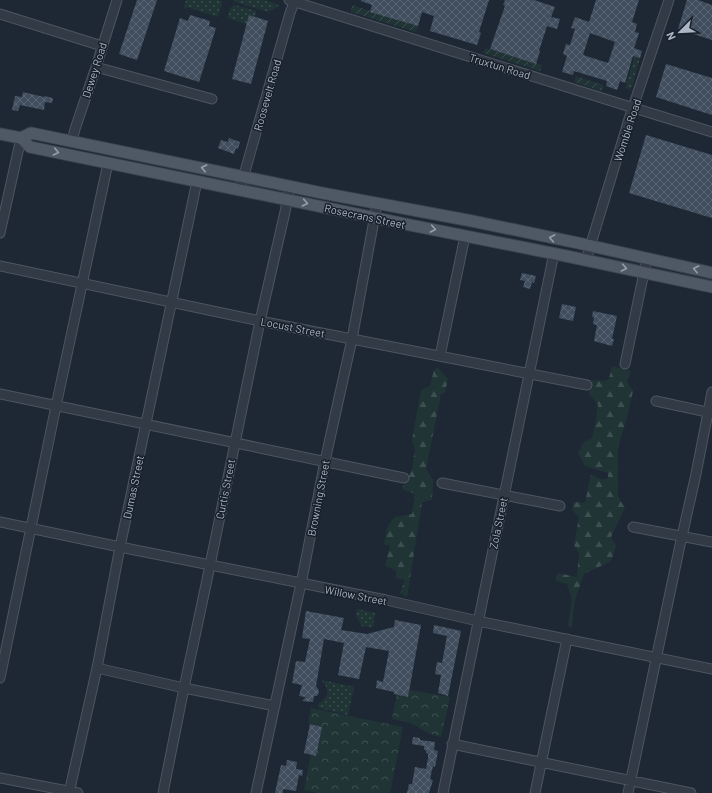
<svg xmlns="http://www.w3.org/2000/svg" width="712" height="793" viewBox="0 0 712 793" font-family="Barlow,sans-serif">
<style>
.grass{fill:url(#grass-dots)}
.forest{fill:url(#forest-firs)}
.park{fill:url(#park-crowns)}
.garden{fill:url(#garden-furrows)}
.building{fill:url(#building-cross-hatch);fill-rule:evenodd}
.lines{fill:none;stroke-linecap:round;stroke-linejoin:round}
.minor-casing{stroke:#4c5561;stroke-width:11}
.major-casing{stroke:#3b434f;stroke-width:13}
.minor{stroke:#323a46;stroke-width:9}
.major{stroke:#4f5966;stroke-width:11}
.oneway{stroke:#949eac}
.labels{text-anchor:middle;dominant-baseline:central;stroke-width:3;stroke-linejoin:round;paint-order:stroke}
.street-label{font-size:11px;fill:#abb5c3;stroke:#171f2a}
</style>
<defs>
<pattern id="grass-dots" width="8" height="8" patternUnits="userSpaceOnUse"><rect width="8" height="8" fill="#203436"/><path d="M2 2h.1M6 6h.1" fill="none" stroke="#3e4f51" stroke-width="1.8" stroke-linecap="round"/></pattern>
<pattern id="forest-firs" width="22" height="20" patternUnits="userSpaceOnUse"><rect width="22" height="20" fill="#203436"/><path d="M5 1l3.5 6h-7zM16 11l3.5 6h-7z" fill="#3e4f51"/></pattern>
<pattern id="park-crowns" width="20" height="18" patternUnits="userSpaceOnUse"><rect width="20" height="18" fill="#203436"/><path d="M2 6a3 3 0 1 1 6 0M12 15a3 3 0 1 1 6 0" fill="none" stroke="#3e4f51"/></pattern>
<pattern id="garden-furrows" width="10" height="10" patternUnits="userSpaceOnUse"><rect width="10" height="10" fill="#203436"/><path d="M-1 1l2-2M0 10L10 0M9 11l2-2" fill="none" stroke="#3e4f51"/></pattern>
<pattern id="building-cross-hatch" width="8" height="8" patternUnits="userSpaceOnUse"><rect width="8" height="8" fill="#414e5e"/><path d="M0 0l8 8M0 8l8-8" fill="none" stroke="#5a6573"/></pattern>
</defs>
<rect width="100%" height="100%" fill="#1e2835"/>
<!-- grass -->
<path class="grass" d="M186,0H218L221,1L222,3L218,17L187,7L186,9L184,8Z
M234,0H264L279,5L276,8L268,12L235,2Z
M234,5L256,11L255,17L247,24L227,18L230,8Z
M635,56L640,58L632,87L630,89L625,88Z
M357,609L375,613L373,627L362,626L356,616Z
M322,680L354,687L348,715L319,708L318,704C328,698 331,690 322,681Z"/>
<!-- forest -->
<path class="forest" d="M612,366L631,371L627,381L633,391L628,414L618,447V497L625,508L611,537L616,546L611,561L584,574L574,603L572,628L568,626L572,599L567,584L555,580L558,573L577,577L579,553L574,545L579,517L572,510L574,502L585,503L591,474L602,480L608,478V473L585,466L578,453L584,442L592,438L596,419L598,405L589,393L592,380L605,381L609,379Z
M438,368L448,379L445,392L441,394L426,469L433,480L432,500L422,502L407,597L400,593L405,580L395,578L397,571L385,566L390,546L384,544L388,525L395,517L412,514L415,494L402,489L412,469L415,449L412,440L421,390L430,386L434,370Z"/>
<!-- park -->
<path class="park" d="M410,690L450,697L441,737L428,733L411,723L392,719L397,694L408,697Z
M311,708L403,727L390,793H318L304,790L311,754L316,756L322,727L308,723Z"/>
<!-- garden -->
<path class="garden" d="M352,5L418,26L416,32L351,12Z
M485,48L542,65L540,71L483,53Z
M576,76L603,85L602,91L574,82Z"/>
<!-- building -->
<path class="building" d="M137,0H157L137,60L119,54Z
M361,0H489L479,32L481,33L477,45L430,31L434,16L422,12L418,26L370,12L372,5L361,1Z
M505,0H534L555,7L551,17L560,19L557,29L547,26L539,51H540L536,64L490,49L505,6L503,5Z
M596,0H639L632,22L637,24L635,32L639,33L634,48L642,51L640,58L633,56L625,83L620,81L617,90L606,86L607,81L574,71L573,75L562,72L567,56L563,54L566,44L570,45L575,29L571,28L575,17L589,22ZM590,33L615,42L608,63L583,55Z
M687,0H698L712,5V40L678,29Z
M190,15L210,21L209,26L216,28L199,82L164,71L180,18L188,21Z
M249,15L268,21L251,84L232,79Z
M666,64L712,78V115L656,97Z
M23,92L44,97V96L53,98L52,103L45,102L44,110L20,105L18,111L12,110L15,96L22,97Z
M646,135L712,155V218L629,193Z
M229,138L240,142L238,149L236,148L234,154L218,148L221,140L228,142Z
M522,273L536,276L534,283L532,282L530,289L523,287L525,281L520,280Z
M562,304L576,307L573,321L559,318Z
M593,311L617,316L612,339H614L612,346L594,341L597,325L593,324L594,317H592Z
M306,611L344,618L341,630L367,634L394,627L395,620L421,625L408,697L394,694V692L376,688L377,680L383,682L389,651L366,647L359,679L338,675L344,643L324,639L316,686L318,689L319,692L317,696H314L313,702L302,701L306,697L299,696L302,685L292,683L296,661L305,662L310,639L302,638Z
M434,625L461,631L448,696L438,693L441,675L435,674L437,662L442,663L447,636L433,633Z
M310,724L322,727L316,756L304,753Z
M413,737L420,738V740L435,742L434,750L438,751L435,767L433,766L430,779L433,780L429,793H407L409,784H412L415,767L426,769L428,758V754L426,753V750H424V746L412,744Z
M287,760L297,762L296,769L303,770L302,776L299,775L296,791L283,789V793H275L281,765L286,766Z"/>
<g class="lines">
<defs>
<path id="minor" d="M289,0L621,104L712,132
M0,14L102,46
M96,67L212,99
M72,141L75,129L96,67L117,0
M240,189L290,13L295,0
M0,233L21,138
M586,260L629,119L669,0
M0,266L270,323L587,385
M440,356L465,236
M625,364L647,258
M0,394L404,478
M656,401L712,413
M442,483L560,506
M0,522L120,547L386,600L478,621L712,669
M633,527L712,542
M97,668L184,688L275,706
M0,678L56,406L108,163
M452,744L691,793
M0,778L78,793
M69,793L97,668L120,547L197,181
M163,793L184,688L208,575L260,321L285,212L290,186
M256,793L303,574L325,461L352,339L377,204
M443,793L554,253
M535,793L567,639
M628,793L680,545L696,474L712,392"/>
<path id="major" d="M0,134L21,138L30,147L410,225L571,257L712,287
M21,138L31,133L322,193L472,221L578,243L712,273"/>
</defs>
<!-- minor casing -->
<use href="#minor" class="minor-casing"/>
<!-- major casing -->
<use href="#major" class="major-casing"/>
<!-- minor -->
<use href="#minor" class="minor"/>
<!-- major -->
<use href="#major" class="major"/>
</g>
<!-- one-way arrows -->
<defs><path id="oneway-chevron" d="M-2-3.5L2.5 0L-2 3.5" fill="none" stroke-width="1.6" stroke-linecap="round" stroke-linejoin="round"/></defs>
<g class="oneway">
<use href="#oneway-chevron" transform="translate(56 152) rotate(12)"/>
<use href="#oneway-chevron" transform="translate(204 168) rotate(-168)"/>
<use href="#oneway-chevron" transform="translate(305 203) rotate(12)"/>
<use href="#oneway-chevron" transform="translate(433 229) rotate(11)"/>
<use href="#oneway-chevron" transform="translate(552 238) rotate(-169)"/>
<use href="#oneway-chevron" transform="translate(624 268) rotate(12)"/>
<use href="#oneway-chevron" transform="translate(696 269) rotate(-167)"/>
</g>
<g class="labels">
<!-- street labels -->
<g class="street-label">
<text transform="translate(500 66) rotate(17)">Truxtun Road</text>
<text transform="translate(94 70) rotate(-72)">Dewey Road</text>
<text transform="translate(267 95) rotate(-74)">Roosevelt Road</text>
<text transform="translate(627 130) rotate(-72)">Womble Road</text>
<text transform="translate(365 216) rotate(12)">Rosecrans Street</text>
<text transform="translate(293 327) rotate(11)">Locust Street</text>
<text transform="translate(133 487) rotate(-78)">Dumas Street</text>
<text transform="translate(225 489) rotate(-79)">Curtis Street</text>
<text transform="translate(318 498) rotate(-79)">Browning Street</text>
<text transform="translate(498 523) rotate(-78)">Zola Street</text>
<text transform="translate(356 595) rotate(11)">Willow Street</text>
</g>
</g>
<!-- north arrow -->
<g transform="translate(680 32) rotate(246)" stroke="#171f2a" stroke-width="3" paint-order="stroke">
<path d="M0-3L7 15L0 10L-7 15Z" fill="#abb5c3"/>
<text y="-6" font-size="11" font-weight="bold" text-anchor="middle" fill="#abb5c3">N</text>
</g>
</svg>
